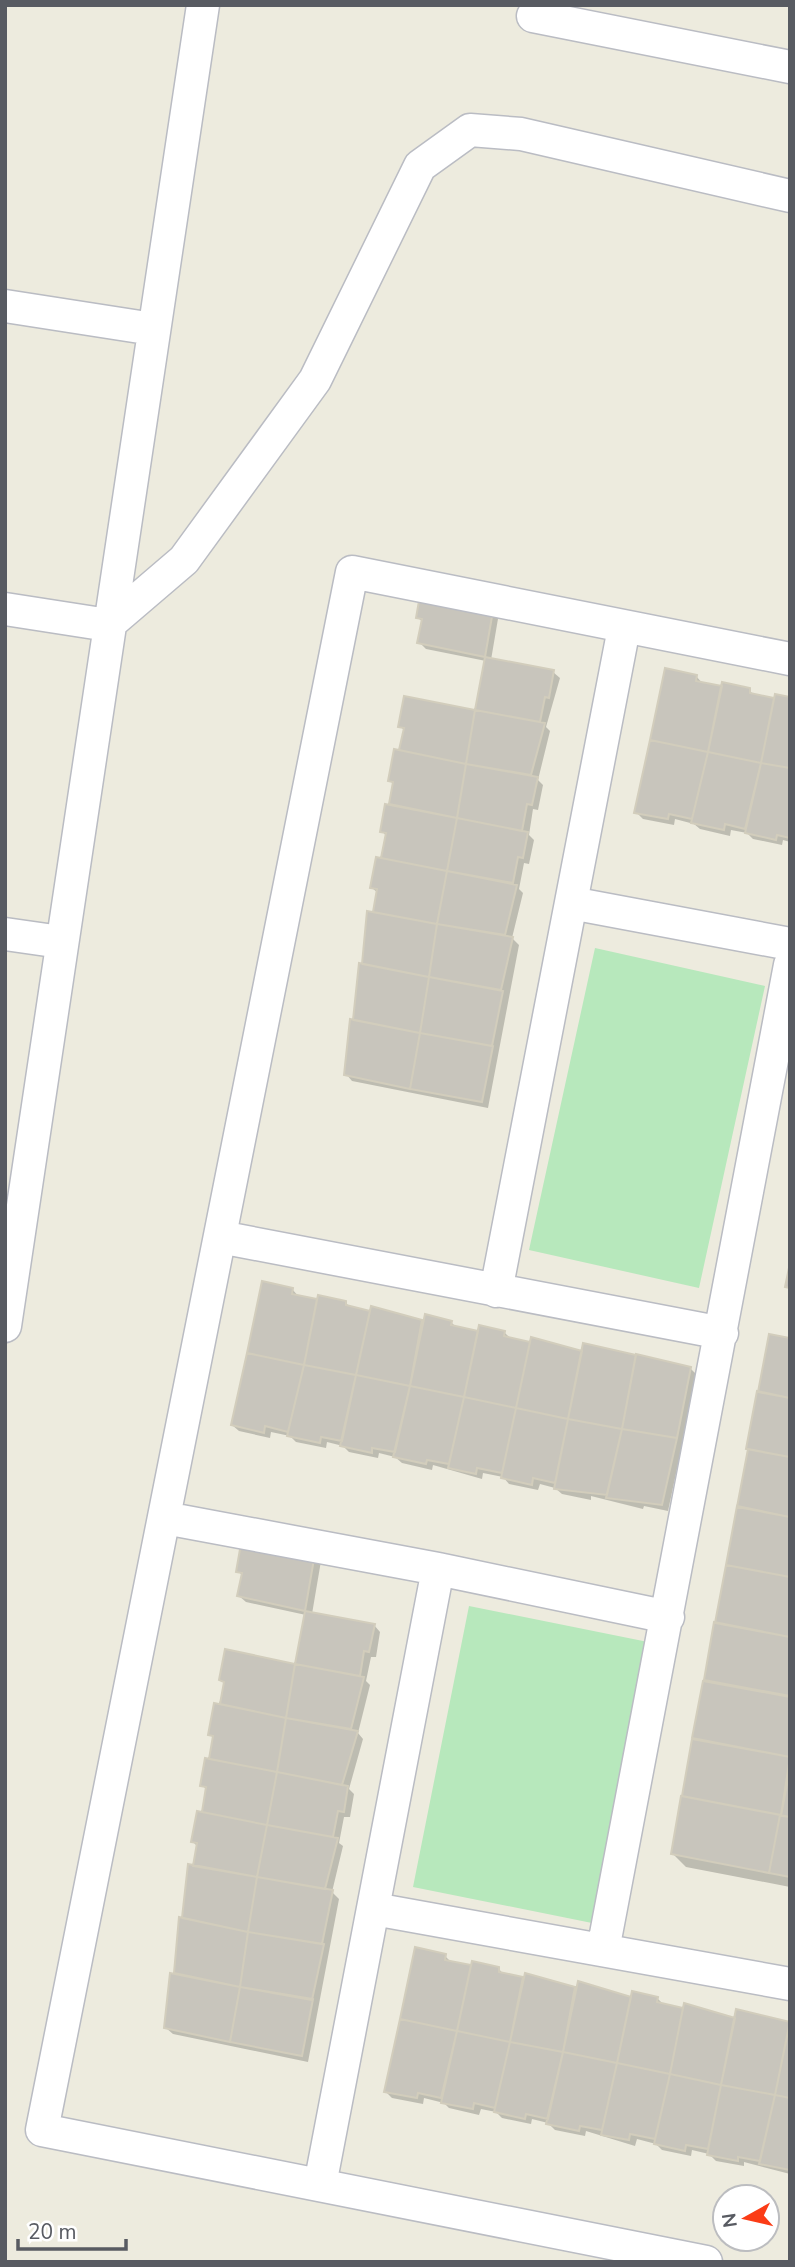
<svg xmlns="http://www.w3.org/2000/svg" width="795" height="2267" viewBox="0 0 795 2267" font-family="'Nunito Sans',sans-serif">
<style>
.green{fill:#b7e8bc}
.shadow{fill:#0003}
.building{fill:#c8c5bc;stroke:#d2cdbc;stroke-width:2}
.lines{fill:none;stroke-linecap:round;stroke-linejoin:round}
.minor-casing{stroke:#babcc3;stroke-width:35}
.minor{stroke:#fff;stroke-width:32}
</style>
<rect width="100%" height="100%" fill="#edebde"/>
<!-- green -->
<path class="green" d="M595,948L765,986L699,1288L529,1250Z
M469,1606L648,1642L592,1923L413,1887Z"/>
<!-- shadow -->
<path class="shadow" d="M500,607L491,660L553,672L560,678L546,727L550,731L538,780L543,785L538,810L533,809L529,835L534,840L529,864L524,863L519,889L523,893L512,938L519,945L488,1108L352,1081L346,1074L350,1049L347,1046L351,1021L355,1022L359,998L355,994L367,944L364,941L369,913L374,914L378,893L372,888L387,837L382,831L395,785L390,781L405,731L400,726L476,712L486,661L426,649L419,642L423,622L418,618Z
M696,676L703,684L749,690L755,696L775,700L790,699V842L783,840L782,845L753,839L747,833L731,830L730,836L700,829L694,824L675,819L674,825L643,819L636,812Z
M292,1289L299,1297L346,1303L352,1309L372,1313V1309L425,1323L451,1322L457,1328L479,1333L504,1332L512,1340L583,1353L690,1368L697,1375L668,1511L644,1506L643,1509L591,1496V1500L562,1494L555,1488L540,1484L538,1490L509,1484L503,1477L483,1473L482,1479L433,1465L432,1470L402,1463L395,1457L379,1453L378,1458L349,1452L343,1446L327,1442L326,1448L296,1442L290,1436L271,1432L270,1438L239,1431L232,1425Z
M770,1336L790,1340V1887L686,1867L672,1853Z
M244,1540L321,1561L312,1614L374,1625L380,1632L376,1657H371L366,1681L370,1685L358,1733L363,1739L349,1789L354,1794L350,1817H344L339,1843L343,1846L332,1892L339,1899L308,2062L173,2034L166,2028L170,2003L167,1999L171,1975H175L179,1951L176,1948L187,1898L184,1894L189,1866L194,1868L198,1847L193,1842L203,1814L207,1790L202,1785L214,1739L210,1734L225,1684L221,1680L297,1666L306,1615L246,1602L239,1596L243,1576L238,1571Z
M445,1956L452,1963L499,1969L504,1975L525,1979L526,1975L633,2000L657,1998L665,2006L736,2020L790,2023V2174L744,2162V2166L716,2161L709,2154L692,2150L691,2156L662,2150L656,2144L637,2139L635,2146L586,2131L585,2136L555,2130L548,2123L532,2119L531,2124L502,2118L496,2112L481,2109L479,2115L449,2108L444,2103L424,2098L423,2104L392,2098L385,2091Z"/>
<!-- building -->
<path class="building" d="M422,584L495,599L485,657L417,643L422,619L416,618Z
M485,657L554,670L549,698L545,697L540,722L475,710Z
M665,668L697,675L696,681L722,686L708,752L650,740Z
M722,682L750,688V693L774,698L761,763L708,752Z
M775,694L790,697V768L761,763Z
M404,696L475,710L466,764L399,750L404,728L398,727Z
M475,710L545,723L531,775L466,764Z
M650,740L708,752L692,819L669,814L668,819L634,813Z
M394,749L466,764L457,818L389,804L393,782L388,781Z
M708,752L761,763L745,829L725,824L724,830L691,823Z
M761,763L790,768V838L777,835L776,840L745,833Z
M466,764L538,777L532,805L527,804L522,831L457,818Z
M385,804L457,818L447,871L381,858L386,833L380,832Z
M457,818L528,832L523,858L518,857L513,883L447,871Z
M376,857L447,871L437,924L373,912L377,889L370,888Z
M447,871L517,885L505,935L437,924Z
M367,911L437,924L429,977L362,964Z
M437,924L513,937L501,990L429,977Z
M359,963L429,977L420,1033L353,1020Z
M429,977L503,991L492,1046L420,1033Z
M350,1019L420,1033L410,1089L344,1075Z
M420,1033L493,1046L482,1102L410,1089Z
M790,1263V1288L785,1287Z
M262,1281L293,1288L292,1294L317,1299L304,1365L247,1353Z
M318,1295L346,1301V1305L370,1311L356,1375L304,1365Z
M371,1306L422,1320L410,1386L356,1375Z
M425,1314L452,1321L451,1325L478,1331L464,1397L410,1386Z
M479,1325L505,1331L504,1336L530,1342L516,1408L464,1397Z
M769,1334L790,1338V1398L758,1392Z
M531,1337L582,1351L568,1419L516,1408Z
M583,1343L636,1355L622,1429L568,1419Z
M247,1353L304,1365L288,1432L265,1426L264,1433L231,1425Z
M636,1354L691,1367L677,1438L622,1429Z
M304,1365L356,1375L342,1441L321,1437L320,1443L287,1436Z
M356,1375L410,1386L395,1452L372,1448V1453L340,1446Z
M410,1386L464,1397L449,1464L427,1460L426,1464L393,1457Z
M757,1391L790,1398V1457L746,1449Z
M464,1397L516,1408L502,1473L477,1468L476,1474L448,1468Z
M516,1408L568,1419L555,1483L533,1478L532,1485L501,1478Z
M568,1419L622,1429L607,1495L554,1489Z
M622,1429L677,1438L662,1505L606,1498Z
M748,1449L790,1457V1517L737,1507Z
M737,1506L790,1517V1577L726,1565Z
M242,1538L315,1553L305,1611L237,1596L242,1573L236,1572Z
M726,1565L790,1577V1637L715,1623Z
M305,1611L375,1624L369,1652L364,1651L360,1676L295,1664Z
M714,1622L790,1637V1696L704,1680Z
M225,1649L295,1664L286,1718L220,1704L224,1682L219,1680Z
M295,1664L364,1677L351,1729L286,1718Z
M703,1681L790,1697V1757L692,1738Z
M214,1703L286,1718L277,1772L209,1759L213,1736L208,1735Z
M286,1718L358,1731L342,1785L277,1772Z
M692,1739L790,1757L781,1815L682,1796Z
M205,1758L277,1772L267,1825L202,1812L206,1787L200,1786Z
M790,1768V1817L781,1816Z
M277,1772L348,1786L344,1812L338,1811L333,1837L267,1825Z
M681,1796L780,1815L769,1873L671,1854Z
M197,1811L267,1825L257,1877L193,1866L197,1843L191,1842Z
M780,1815L790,1817V1877L769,1873Z
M267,1825L338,1838L325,1889L257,1877Z
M188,1864L257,1877L248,1932L182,1918Z
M257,1877L333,1890L322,1944L248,1932Z
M179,1917L248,1932L240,1987L174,1973Z
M248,1932L324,1944L312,2000L240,1987Z
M415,1947L446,1954L445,1960L471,1965L457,2031L400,2019Z
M472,1961L499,1967V1972L523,1977L510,2042L457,2031Z
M170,1973L240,1987L230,2042L164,2028Z
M525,1973L575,1987L563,2052L510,2042Z
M578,1981L631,1997L617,2063L563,2052Z
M240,1987L313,1999L302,2056L230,2042Z
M632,1991L658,1997L657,2002L683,2008L670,2074L617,2063Z
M684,2003L735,2018L721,2085L670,2074Z
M736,2009L790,2022L775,2095L721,2085Z
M400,2019L457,2031L441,2098L418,2093L417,2098L384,2092Z
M790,2021V2098L775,2095Z
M457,2031L510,2042L495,2108L474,2103L473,2109L441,2103Z
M510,2042L563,2052L548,2119L526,2114L525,2119L494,2112Z
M563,2052L617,2063L602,2130L580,2126L579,2131L546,2124Z
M617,2063L670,2074L655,2139L630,2134L629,2140L601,2135Z
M670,2074L721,2085L708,2149L686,2145L685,2151L654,2144Z
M721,2085L775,2095L760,2161L738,2157V2161L707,2155Z
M775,2095L790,2098V2170L759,2164Z"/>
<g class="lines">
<defs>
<path id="minor" d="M533,16L790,67
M5,306L153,329
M5,609L108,625L184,560L315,380L420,166L470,130L521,134L790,196
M571,903L790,944
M5,934L61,942
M220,1237L722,1333
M496,1291L624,628
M5,1326L203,5
M165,1518L438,1569L668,1617
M374,1909L790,1984
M603,1950L790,965
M320,2185L438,1569
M706,2262L42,2130L352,572L790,659"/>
</defs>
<!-- minor casing -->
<use href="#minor" class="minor-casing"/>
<!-- minor -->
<use href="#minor" class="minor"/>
</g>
<!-- border -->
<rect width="795" height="2267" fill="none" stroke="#585b62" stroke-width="14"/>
<!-- north arrow -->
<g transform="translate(746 2218) rotate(262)"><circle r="33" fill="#ffffff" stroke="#bcbdc0" stroke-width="2"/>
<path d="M0-5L12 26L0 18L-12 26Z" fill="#fb3c16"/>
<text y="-10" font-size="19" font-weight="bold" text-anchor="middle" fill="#585b62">N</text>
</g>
<!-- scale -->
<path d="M18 2239v10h108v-10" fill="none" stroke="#585b62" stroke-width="3.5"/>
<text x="28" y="2239" font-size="21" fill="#585b62" stroke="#ffffff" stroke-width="5" paint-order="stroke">20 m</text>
</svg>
